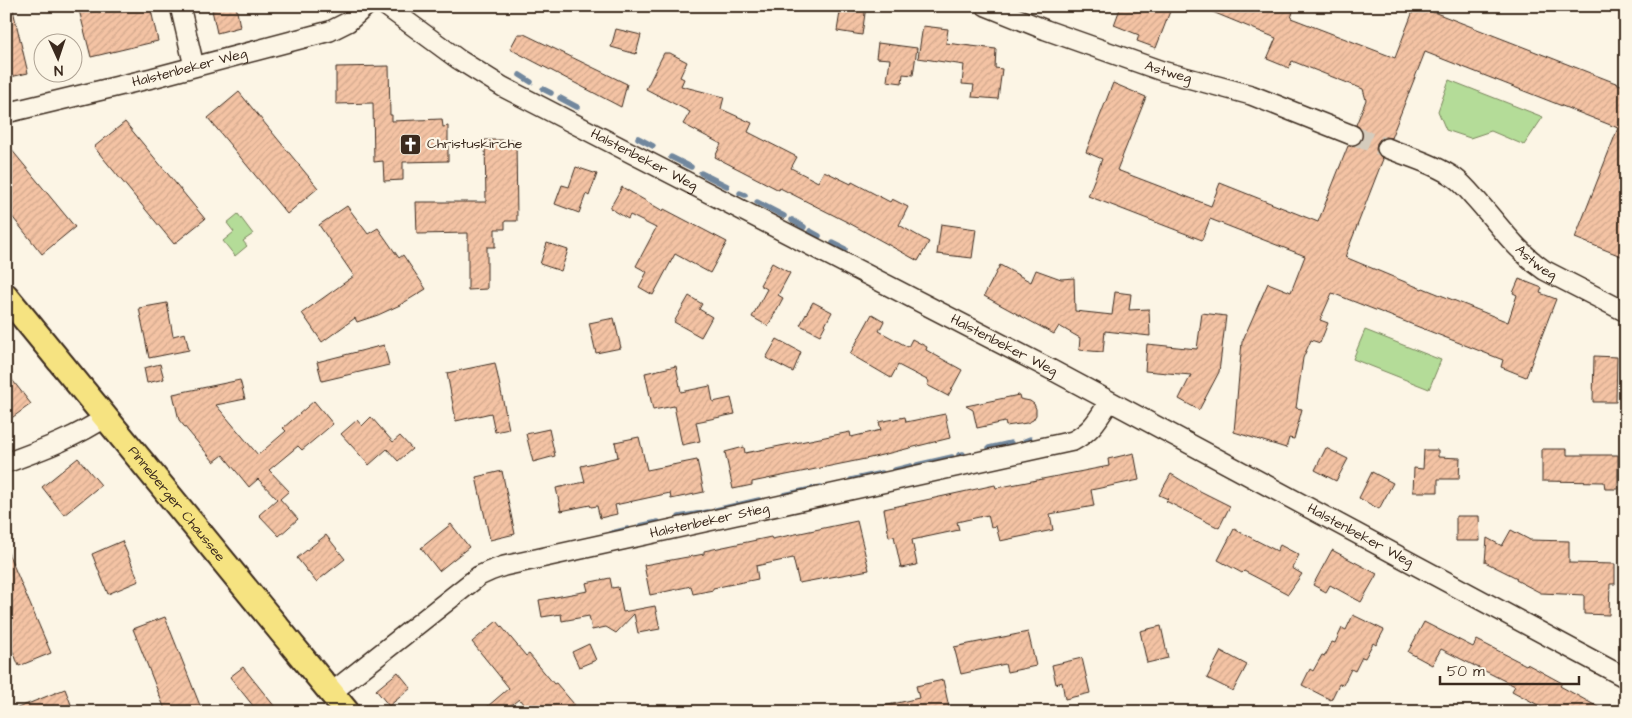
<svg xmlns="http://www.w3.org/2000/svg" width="1632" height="718" viewBox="0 0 1632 718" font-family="'Architects Daughter',sans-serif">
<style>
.green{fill:#b4dc98;stroke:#78835b}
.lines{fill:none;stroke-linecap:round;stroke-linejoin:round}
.stream{stroke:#71879d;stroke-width:5.5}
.building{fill:url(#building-hatch);stroke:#3b2a1e}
.minor-tunnel{stroke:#d5ccbd;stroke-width:19;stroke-dasharray:19 9;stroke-linecap:butt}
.minor-casing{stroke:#3b2a1e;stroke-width:22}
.major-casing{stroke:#3b2a1e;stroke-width:28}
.minor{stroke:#fcf5e5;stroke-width:19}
.major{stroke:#f6e381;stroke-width:24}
.labels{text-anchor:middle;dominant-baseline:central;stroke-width:4.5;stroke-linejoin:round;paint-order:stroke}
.street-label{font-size:14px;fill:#3b2a1e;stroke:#fcf5e5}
.poi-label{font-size:14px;fill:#3b2a1e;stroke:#fcf5e5;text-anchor:start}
</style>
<defs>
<pattern id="building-hatch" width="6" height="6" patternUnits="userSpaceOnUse" patternTransform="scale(1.25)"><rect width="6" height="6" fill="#f4c3a4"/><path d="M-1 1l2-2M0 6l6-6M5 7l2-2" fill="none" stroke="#d2a88d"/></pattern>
</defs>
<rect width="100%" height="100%" fill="#fcf5e5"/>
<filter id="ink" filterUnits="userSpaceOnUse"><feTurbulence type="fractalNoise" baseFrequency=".02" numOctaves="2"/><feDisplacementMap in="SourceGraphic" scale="10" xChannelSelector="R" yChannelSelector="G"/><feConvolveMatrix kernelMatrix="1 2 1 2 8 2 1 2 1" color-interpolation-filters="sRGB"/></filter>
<g filter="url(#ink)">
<!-- green -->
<path class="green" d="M1449,80L1543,117L1524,145L1491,131L1470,138L1446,130L1438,111Z
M238,214L253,234L243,241L247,246L235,256L223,241L234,232L227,223Z
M1365,330L1441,360L1429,389L1353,359Z"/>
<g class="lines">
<!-- stream -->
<path class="stream" d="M520,75L531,82
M543,89L551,93
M560,98L577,107
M638,138L653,146
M671,157L691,167
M701,173L727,186
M740,193L745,195
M757,202L784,216
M792,220L804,227
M810,231L819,236
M833,243L845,249
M1025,441L1030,439
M989,448L1011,443
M959,455L963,454
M917,465L952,457
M895,470L911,466
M851,480L882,473
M784,495L821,487
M716,510L759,500
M679,517L708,512
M640,526L658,522
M612,533L628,529"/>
</g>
<!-- building -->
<path class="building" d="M6,6H12L28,73L6,78Z
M78,6H150L158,41L91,57Z
M227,6H236L240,27L217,33L212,10Z
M841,6H866L862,35L837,31Z
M1121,6H1172L1156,48L1137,41L1139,35L1114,25Z
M1198,6H1295L1291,18L1395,58L1415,6H1418L1626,87V258L1575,238L1618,128L1425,52L1391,138L1385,137L1380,139L1377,143L1376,150L1379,155L1383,159L1345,257L1422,289L1423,288L1508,322L1517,295L1513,293L1519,279L1542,288L1540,293L1556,299L1526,377L1501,367L1503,360L1332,293L1320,320L1328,323L1320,343L1311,340L1303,358L1296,408L1302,409L1294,439L1289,438L1286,448L1234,432L1242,342L1268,283L1291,292L1305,256L1210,219L1202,240L1088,196L1102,159L1086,152L1113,83L1146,97L1117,170L1211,206L1220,183L1318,222L1348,146H1354L1362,140L1363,133L1360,128L1356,125L1366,100L1363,89L1292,61L1289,68L1267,59L1276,38Z
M923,26L948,29L946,43L996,49L995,68L1002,69L998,99L972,97L974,85L962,84L964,65L918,58Z
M616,29L641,35L636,54L611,47Z
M518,34H524L627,84L621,107L510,49Z
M878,43L917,48L913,75L903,74L902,83L887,81L890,59L876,58Z
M664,53H670L687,62L680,77L684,79L681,86L724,97L721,109L752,123L748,132L797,157L791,168L818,182L824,171L851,184L852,182L890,202L892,199L908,207L899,225L929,242L918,261L849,223L780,188L779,190L715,157L721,144L683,124L690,112L646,89Z
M389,66L390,115H392V121L442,119L443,127L448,126V161L403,162V180L384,181L383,161L374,162L373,103L336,104V67Z
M239,92L318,188L287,214L208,118Z
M125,122L205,219L174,244L94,147Z
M485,140H516L517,221H505V229H495V247H487V289L468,290V233L417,234L416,202H486Z
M6,143L75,227L42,254L6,209Z
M576,167L597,174L589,196L586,194L579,213L555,204L562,185L569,187Z
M622,187L663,211L664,209L727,242L710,273L675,254L653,295L639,287L647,272L636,266L656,228L630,215L628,219L610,208Z
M347,206L368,234L378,228L399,258L403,255L426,289L400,305L378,315L357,322L355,318L322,342L302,313L354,276L319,225Z
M941,224L976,229L972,258L937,254Z
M547,243L568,250L561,271L540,264Z
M772,263L790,273L778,295L783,298L768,326L752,317L767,289L760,285Z
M1000,265L1031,282L1036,270L1061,279L1074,278L1075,311L1112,315L1115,292L1131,294L1129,310L1149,309L1150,336L1105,331L1103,352L1079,350L1080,338L1059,326L1054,334L984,296Z
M689,296L702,304L699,309L712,317L701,337L674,322Z
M813,302L832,312L820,335L800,325Z
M167,303L173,336L185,333L189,350L149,358L139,308Z
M1202,313L1226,316L1219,372L1199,410L1179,399L1191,375L1145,371L1147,344L1197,349Z
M872,314L884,321L879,331L908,347L912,339L927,347L926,350L962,370L948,396L927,385L929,381L898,365L891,378L850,354Z
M614,318L621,348L596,353L589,323Z
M777,339L801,352L793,372L766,358Z
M384,345L389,365L322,381L317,362Z
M1594,356L1617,357L1616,402H1593Z
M495,363L509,429L495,432L491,413L456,421L447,373Z
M160,364L164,379L147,383L144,368Z
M676,366L681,392L710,386L713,402L731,398L735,414L696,422L700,441L682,445L674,406L653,410L645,373Z
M6,372L31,404L6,422Z
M240,380L245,399L216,405L258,455L286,431L283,428L314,401L333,424L302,450L298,446L269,470L289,491L280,499L298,519L279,536L259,515L277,499L258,479L249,487L223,455L214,462L179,420L173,394Z
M1019,395L1020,399L1030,401L1034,404L1036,409V415L1033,420L1027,423L1006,426L1005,422L977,428L973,410L966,406Z
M945,414L950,438L870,458L752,482V485L733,489L725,452L744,447L745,453L850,432L851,437L881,430L879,422L905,417L906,422Z
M371,417L393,442L400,436L412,449L398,461L387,449L369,465L341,434L357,420L362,426Z
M549,429L555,456L533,462L526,434Z
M639,437L647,470L697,460L704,492L671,499L670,493L615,505L617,514L600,518L597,506L591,507L590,505L561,511L556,488L585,482L581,466L618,457L615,442Z
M1326,448L1348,459L1336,481L1315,470Z
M1542,449H1567V455H1618V489H1605L1604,482L1542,481Z
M1424,450H1438V457L1460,458L1459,479H1438V492H1413L1414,468L1423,469Z
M1134,453L1139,480L1091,490L1094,506L1050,514L1053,530L1000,541L996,526L991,527L988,515L957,522L959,530L912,540L917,565L901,568L894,536L889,537L884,509L995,485L996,488L1109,466L1108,459Z
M78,458L101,485L64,515L42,487Z
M502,471L515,534L490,540L476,477Z
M1372,472L1393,483L1379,509L1359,498Z
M1171,474L1194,488L1230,506L1219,528L1166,501L1168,499L1159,495Z
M1456,516H1479L1480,541H1456Z
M857,521L869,570L799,583L793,558L756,566L758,579L713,588V590L693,594L691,586L650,595L644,565L704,554V551L771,537L772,539Z
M451,524L469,547L439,571L421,548Z
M1234,529L1277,551L1280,545L1299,555L1292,568L1302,574L1288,594L1244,571L1242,573L1218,560Z
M1511,530L1530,540L1569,541V563L1615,564V584H1610L1609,615L1584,614V595L1541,593L1516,580L1517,578L1485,562L1487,538L1502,546Z
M326,535L345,559L316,582L297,558Z
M122,541L139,581L108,594L92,554Z
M6,548L51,653L19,666L6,635Z
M1332,550L1377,574L1361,602L1330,585L1326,592L1313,585Z
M610,578L612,588L618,587L623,612L655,606L660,629L638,633L634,614L616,633L606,627L592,630L589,616L562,621L561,614L542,617L539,600L588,591L586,583Z
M1353,615L1384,630L1376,645L1373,643L1365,658L1362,657L1355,671L1351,669L1343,685L1339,684L1331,700L1302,685L1310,669L1313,671L1322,655L1325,656L1332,642L1335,643L1342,628L1346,630Z
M165,617L201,708L192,712H166L133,629Z
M497,621L526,656L529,654L554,684L556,683L574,704L564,712H530L519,699L503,712H481L509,688L472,642Z
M1424,622L1473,647L1477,640L1526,665L1527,664L1562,683L1560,686L1607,712H1551L1512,691L1515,686L1441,649L1432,665L1408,652Z
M1161,626L1168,658L1147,663L1140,631Z
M1028,632L1036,666L1007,672L1005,664L961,674L954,647Z
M589,644L596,660L579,667L572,652Z
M1221,651L1247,665L1233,691L1207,678Z
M1082,658L1090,693L1065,699L1062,682L1056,684L1052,665Z
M243,667L279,712H258L230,677Z
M398,672L411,688L389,706L376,690Z
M943,680L950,712H885L884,706L919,698L916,686Z
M65,689L74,712H10V711Z"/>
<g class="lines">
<!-- minor-tunnel -->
<path class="minor-tunnel" d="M1352,135L1387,148"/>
<defs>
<g id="minor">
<path d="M180,6L194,66"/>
<path id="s1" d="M386,6L458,59L503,87L1050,369L1626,678"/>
<path id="s2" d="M986,6L1046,30L1162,71L1251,95L1352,135"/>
<path id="s3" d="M6,113L152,78L330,31L348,22L366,6"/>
<path id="s4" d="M1387,148C1409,157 1435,164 1455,178C1462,183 1468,190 1474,197C1497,222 1515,250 1544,270L1626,312"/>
<path d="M6,463C41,450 75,438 106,417"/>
<path id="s5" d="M331,693L479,576L490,571L504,566L1073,441C1092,431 1098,419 1109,402"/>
</g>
<g id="major">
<path id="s6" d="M6,296L347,712"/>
</g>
</defs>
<!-- minor casing -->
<use href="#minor" class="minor-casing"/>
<!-- major casing -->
<use href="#major" class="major-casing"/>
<!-- minor -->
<use href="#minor" class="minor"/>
<!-- major -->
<use href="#major" class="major"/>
</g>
</g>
<!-- icons -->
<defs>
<symbol id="church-square" viewBox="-11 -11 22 22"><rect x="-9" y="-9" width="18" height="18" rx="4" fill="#3b2a1e" stroke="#fcf5e5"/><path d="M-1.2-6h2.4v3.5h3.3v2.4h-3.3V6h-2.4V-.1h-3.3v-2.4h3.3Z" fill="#fff"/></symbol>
</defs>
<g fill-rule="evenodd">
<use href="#church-square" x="398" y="132" width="25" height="25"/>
</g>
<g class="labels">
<!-- street labels -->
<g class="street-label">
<text stroke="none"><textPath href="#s3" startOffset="189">Halstenbeker Weg</textPath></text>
<text stroke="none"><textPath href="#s2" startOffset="194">Astweg</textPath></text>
<text stroke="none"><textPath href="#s1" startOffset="301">Halstenbeker Weg</textPath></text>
<text stroke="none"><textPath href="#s4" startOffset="192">Astweg</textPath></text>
<text stroke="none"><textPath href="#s1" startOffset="706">Halstenbeker Weg</textPath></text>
<text stroke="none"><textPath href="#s6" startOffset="269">Pinneberger Chaussee</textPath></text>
<text stroke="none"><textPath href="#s5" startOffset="426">Halstenbeker Stieg</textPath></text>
<text stroke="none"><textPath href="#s1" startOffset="1110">Halstenbeker Weg</textPath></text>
</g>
<!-- poi labels -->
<g class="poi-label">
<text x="427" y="144">Christuskirche</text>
</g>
</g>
<!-- margin -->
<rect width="1632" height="718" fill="none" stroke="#fcf5e5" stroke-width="25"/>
<rect x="12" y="12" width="1607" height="693" fill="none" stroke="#3b2a1e" stroke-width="2" filter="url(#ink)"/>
<!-- north arrow -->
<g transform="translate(58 58) rotate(177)"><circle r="24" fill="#fcf5e5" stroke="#afa495"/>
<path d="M0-4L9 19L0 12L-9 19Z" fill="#3b2a1e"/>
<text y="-8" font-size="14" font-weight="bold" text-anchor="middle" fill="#3b2a1e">N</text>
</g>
<!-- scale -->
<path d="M1440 676v8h139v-8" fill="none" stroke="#3b2a1e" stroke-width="2.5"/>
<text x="1447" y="676" font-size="15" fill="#3b2a1e" stroke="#fcf5e5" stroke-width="4" paint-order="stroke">50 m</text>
</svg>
